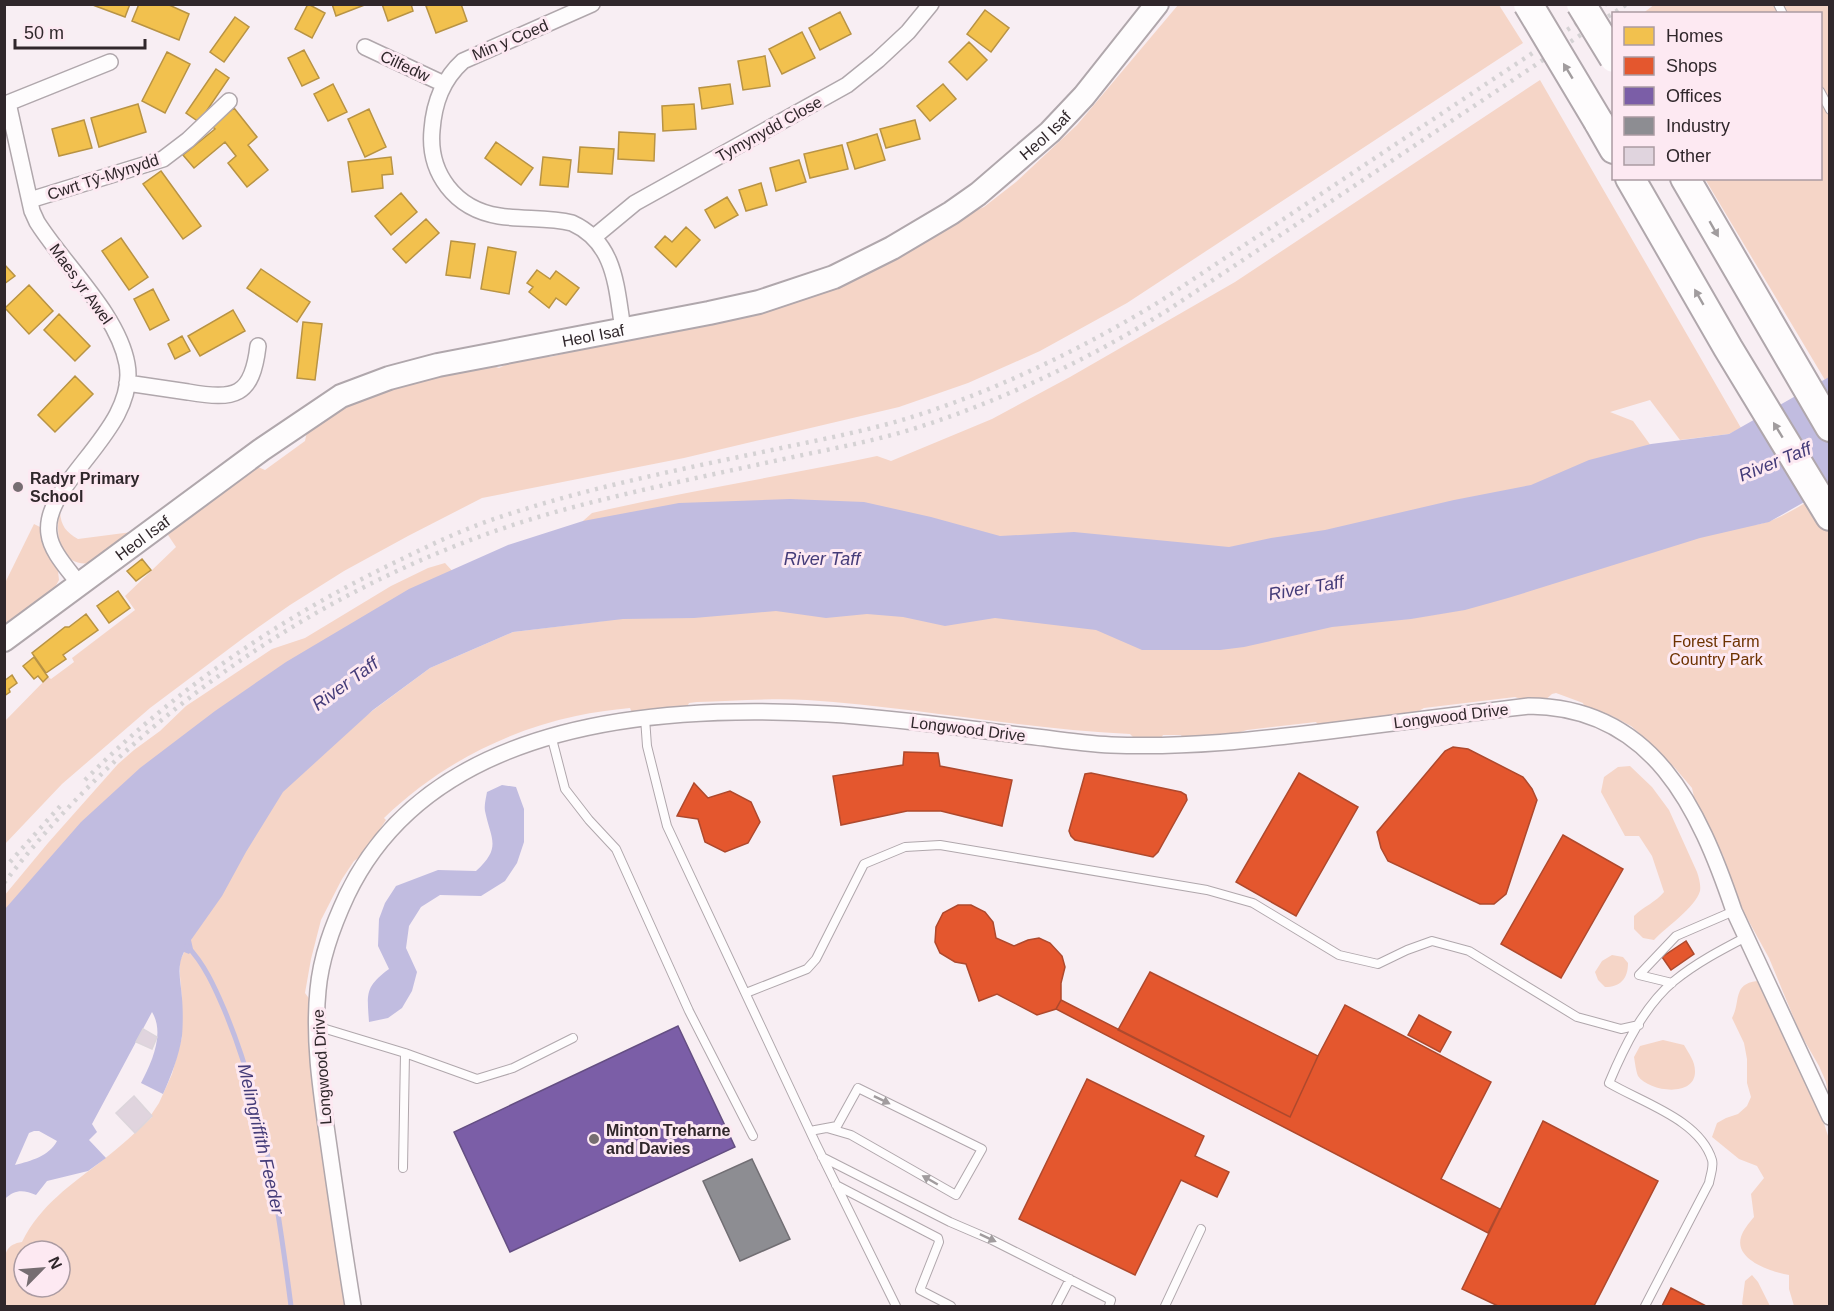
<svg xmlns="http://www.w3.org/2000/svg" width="1834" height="1311" viewBox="0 0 1834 1311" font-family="Arial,sans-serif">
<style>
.green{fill:#f5d5c7;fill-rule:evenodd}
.water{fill:#c1bce0;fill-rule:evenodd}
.homes{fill:#f2c14e;stroke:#b89344;stroke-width:1.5}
.shops{fill:#e4572e;stroke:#ae492d;stroke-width:1.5}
.offices{fill:#7b5ea7;stroke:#644e82;stroke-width:1.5}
.industry{fill:#8d8d92;stroke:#716e73;stroke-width:1.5}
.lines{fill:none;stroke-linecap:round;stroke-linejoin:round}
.stream{stroke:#c1bce0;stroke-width:5}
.building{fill:#e0d4de;stroke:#dcd5db;stroke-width:1.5}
.lane-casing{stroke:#b0a7ac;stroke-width:10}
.street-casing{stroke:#b0a7ac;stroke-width:18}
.secondary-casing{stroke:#b0a7ac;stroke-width:26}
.highway-casing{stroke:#b0a7ac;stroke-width:32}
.lane{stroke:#fefcfd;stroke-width:8}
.street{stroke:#fefcfd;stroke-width:15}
.secondary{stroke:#fefcfd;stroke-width:22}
.highway{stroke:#fefcfd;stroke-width:28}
.rail{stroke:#d5d2d4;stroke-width:4.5;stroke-dasharray:3 6;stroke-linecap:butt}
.highway-bridge-casing{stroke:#b0a7ac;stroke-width:32;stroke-linecap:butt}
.highway-bridge{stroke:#fefcfd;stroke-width:28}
.oneway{fill:#a19c9e}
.poi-dot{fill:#766d71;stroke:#fde9f2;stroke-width:2}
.labels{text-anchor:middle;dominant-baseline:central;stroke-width:6;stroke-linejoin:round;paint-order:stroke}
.street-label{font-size:16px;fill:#30272b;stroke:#fde9f2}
.poi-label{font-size:16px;font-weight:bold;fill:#30272b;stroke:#fde9f2;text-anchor:start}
.park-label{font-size:16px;fill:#6d3201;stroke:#fde9f2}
.water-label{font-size:18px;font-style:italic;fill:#453c79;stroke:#fde9f2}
</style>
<rect width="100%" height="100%" fill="#f8eef3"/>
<!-- green -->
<path class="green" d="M1655,4L1829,5V383L1825,380L1705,179L1820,178V14H1642Z
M1178,5H1499L1523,43L1127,303L1040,351L968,383L899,407L684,458L482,498L408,536L344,571L290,605L246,636L150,708L62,784L5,844V721L48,677L51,679L74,662L72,658L135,610L125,596L176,547L168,535L181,518L251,464L265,470L305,441L309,422L373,388L481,362L499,368L529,353L550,357L579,350L599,340L714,319L984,207L1016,182L1077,125Z
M1540,80L1741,428L1729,434L1680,440L1650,400L1610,412L1633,421L1654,450L1644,461L1249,555L583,521L592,513C686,491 782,476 877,456L891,461L992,419L1070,377L1235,282Z
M1829,488V1099L1826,1082L1819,1066L1800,1033L1769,958L1736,898L1723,855L1716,845L1695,801L1692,788L1675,768L1651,746L1647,740L1631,726L1612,716L1585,708L1583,703L1556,693L1552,694L1543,702H1529L1515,697L1424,708L1413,714L1359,723L1351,738L1321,728L1316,722L1247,730L1224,737L1183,740L1181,735H1163L1159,741L1135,739L1130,734C1022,729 915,707 807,700C771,698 733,701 697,702L689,703L688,705L678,709L632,713L630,708C612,710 594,712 576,716C504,731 437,767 384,818L386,820L363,855L354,861L342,879L321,920L311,959L305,993L311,1001L346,1306H5V1288L6,1283L5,1281C5,1263 0,1245 22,1242C40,1205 72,1184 103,1160C121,1146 136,1132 152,1117L151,1115L159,1103L172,1074L182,1037V1000L180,976V960L191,940L214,858L318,747L368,714L430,668L513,632L603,621L616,616L717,611H835L976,614L1251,644L1742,524C1765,532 1809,500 1829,488ZM24,1251H60V1287H24Z
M60,512C61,526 66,532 78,539L132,532L90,563C61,568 54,534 60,512Z
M34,524L42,528L47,554L58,571L59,580L53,591L5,628L4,585Z
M445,563L456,575L5,916L4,896L48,843L118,764L134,750L160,731L186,706L272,649L305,638L391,586L428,568Z
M1630,766L1652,787L1669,810L1697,872C1699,878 1701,885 1700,891C1695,908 1666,927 1654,940L1643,938L1634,929V916C1643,907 1656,902 1664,892L1652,856L1639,836H1625L1601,792L1604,777L1618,767Z
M1612,955L1623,957L1628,963C1628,979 1620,987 1605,987L1598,980L1595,972L1602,961Z
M1757,981L1761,985L1820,1111L1829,1139V1306H1794L1789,1289V1275C1772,1272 1734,1260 1741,1237C1743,1230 1749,1223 1754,1217L1751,1194L1764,1178L1757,1166L1739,1159L1712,1137L1717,1123L1726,1118L1738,1114L1747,1106L1751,1097L1747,1083V1059L1744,1043L1732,1018C1741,1002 1732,984 1757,981Z
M1663,1040L1684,1045C1689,1054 1695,1061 1695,1071C1696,1098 1649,1092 1638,1076C1636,1071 1635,1063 1634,1057L1640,1046Z
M1752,1275L1758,1282L1770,1306H1744L1742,1304L1745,1281Z"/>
<!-- water -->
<path class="water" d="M1829,377V488L1769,522L1700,538L1508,598L1465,610L1411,619L1332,627L1244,647L1220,650H1142L1096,630L995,618L945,626L903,617L867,614L826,618L776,611L694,618L623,619L513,632L430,668L373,710L283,792L246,852L222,896L191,940L193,949L189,954L184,952C176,967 181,982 182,998C183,1010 183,1024 182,1036C179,1056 171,1076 163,1094L141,1083C152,1062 165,1033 152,1012L92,1124L97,1132L89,1140L106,1158L88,1171L47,1181L36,1195C24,1190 15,1189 5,1199V909L81,822L140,768L215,711L286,662L409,589L508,545L583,521L679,503L790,499L864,502L931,517L1000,536L1074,532L1229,547L1271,538L1325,530L1454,500L1531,485L1589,460L1651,444L1729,434ZM34,1131H39L57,1141C49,1156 31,1161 15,1165L29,1133Z
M502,785L516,787L524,809V842L517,863L505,881L481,896L440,895L421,907L409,926L406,948L417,972L412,991L402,1008L388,1018L369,1022C367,993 365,987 389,969L378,946L379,919L385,903L396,886L438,870L476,871C502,847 491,840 485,811C484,805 486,798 487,792Z"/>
<!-- homes -->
<path class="homes" d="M90,4H130L125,17Z
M139,4H167L189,14L179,40L132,21Z
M308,4L325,13L312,38L295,29Z
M332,4H367L336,16Z
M382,4H411L413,11L388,21Z
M430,4H461L467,21L436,33L426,6Z
M985,10L1009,28L991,52L967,34Z
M840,12L851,34L820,50L809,28Z
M235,17L249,27L224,62L210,52Z
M802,32L815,58L782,74L769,49Z
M969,42L987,60L967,80L949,62Z
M304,50L319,78L302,86L288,58Z
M167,52L190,64L165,113L142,101Z
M765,56L770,86L743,90L738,61Z
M216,69L229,78L199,122L186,113Z
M333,84L347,112L328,121L314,94Z
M730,84L733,104L702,109L699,88Z
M943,84L956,99L930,121L917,106Z
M138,104L146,132L99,147L91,118Z
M694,104L696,129L663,131L662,106Z
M234,108L257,137L248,145L268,170L247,187L228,163L236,156L225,142L194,168L183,155L215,129L212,126Z
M369,109L386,147L365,157L348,119Z
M84,120L92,148L59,156L52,129Z
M915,120L920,139L886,148L880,129Z
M619,132L655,134L654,161L618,159Z
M877,134L885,160L855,169L847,143Z
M496,142L533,168L521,185L485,158Z
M842,145L848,169L810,178L804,154Z
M580,147L614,149L612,174L578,172Z
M391,157L393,174L382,175L383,188L352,192L348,162Z
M543,157L571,160L568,187L540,185Z
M799,160L806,182L776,191L770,168Z
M161,171L201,226L183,239L143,184Z
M761,183L767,205L746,211L739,190Z
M401,193L417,212L391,235L375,216Z
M727,197L738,215L715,228L705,210Z
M426,219L439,233L406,263L393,249Z
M686,227L700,240L676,267L655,247L665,236L672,242Z
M121,238L148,277L129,290L102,251Z
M451,241L475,244L470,278L446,275Z
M488,247L516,252L509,294L481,289Z
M4,264L15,276L4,284Z
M261,269L310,302L297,322L247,288Z
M537,270L550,279L556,271L579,288L566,305L556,298L549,308L529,292L533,287L527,283Z
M29,285L53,311L29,334L5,308Z
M153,289L169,320L150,330L134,299Z
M233,310L245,331L200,356L188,336Z
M59,314L90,346L75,361L44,330Z
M303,322L322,324L315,380L297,378Z
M182,336L190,351L175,359L168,344Z
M75,376L93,394L55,432L38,415Z
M142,559L151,570L136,581L127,571Z
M118,591L130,608L109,623L97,606Z
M86,614L98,630L63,655L66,659L46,673L32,653L65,627H69Z
M34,657L48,677L43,682L38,676L34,679L23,666Z
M12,675L17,683L9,689L10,692L4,696V681Z"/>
<!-- shops -->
<path class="shops" d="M1453,747L1468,749L1523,777L1532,789L1537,800L1506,894L1494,904H1480L1388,861L1381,848L1377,832L1445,751Z
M904,752L938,753L940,766L1012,780L1002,826L941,811H907L841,825L833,776L903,765Z
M1091,773L1181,792L1186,795L1187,800L1158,852L1153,857L1075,840L1071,836L1069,831L1085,774Z
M1299,773L1358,807L1296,916L1236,882Z
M694,783L708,798L730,791L751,802L760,822L748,843L725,852L705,842L698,819L677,816Z
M1563,835L1623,869L1561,978L1501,944Z
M958,905H971L985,912L993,922L996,938L1014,946L1028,940L1039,938L1050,943L1062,956L1065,967L1061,983V1000L1056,1009L1037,1015L997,994L979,1001L966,964L955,962L940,953L935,942L936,927L943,913Z
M1686,941L1694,954L1671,970L1662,957Z
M1150,972L1318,1056L1290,1117L1118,1030Z
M1061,1000L1290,1117L1318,1056L1345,1005L1491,1082L1441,1179L1500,1209L1488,1233L1056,1009Z
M1419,1015L1451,1032L1440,1052L1408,1035Z
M1087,1079L1204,1136L1195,1156L1229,1172L1217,1197L1181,1180L1135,1275L1019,1219Z
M1543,1121L1658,1181L1594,1306H1498L1462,1289Z
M1671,1288L1706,1306H1662Z"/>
<!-- offices -->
<path class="offices" d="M678,1026L735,1147L510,1252L454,1132Z"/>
<!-- industry -->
<path class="industry" d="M752,1159L790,1239L740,1261L703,1181Z"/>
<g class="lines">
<!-- stream -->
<path class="stream" d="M187,946C204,963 215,988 224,1009C264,1104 278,1205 291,1306"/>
</g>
<!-- building -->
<path class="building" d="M143,1029L157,1037L152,1049L136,1042Z
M134,1096L152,1116L135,1133L116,1113Z"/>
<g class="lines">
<defs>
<path id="lane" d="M1778,4L1783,14
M1820,91L1830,110
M645,718L647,746L667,826L816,1144L896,1306
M551,735L565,789L589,820L616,849L689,1011L753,1136
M1672,983L1639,975L1676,936L1734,911
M746,993L807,969L816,959L864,864L905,847L940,845L1207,890L1253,903L1339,955L1378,964L1407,950L1432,941L1469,951L1577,1017L1621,1029L1639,1025
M316,1026L405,1053L477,1079L513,1068L573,1038
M810,1131L837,1126L858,1088L982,1149L956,1195L851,1135L827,1128
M822,1157L950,1222L992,1240L1111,1300L1109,1306
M403,1168L405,1053
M836,1185L938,1238L939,1242L920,1290L951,1306
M1056,1306L1070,1279
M1165,1306L1201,1229
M1645,1306L1709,1183C1710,1176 1714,1167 1712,1160C1700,1120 1643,1103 1609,1083C1624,1047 1644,1006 1674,981C1696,963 1721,950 1746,937"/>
<path id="street" d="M592,4L463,61C442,80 434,103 432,130C428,173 455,209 499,216C523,220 548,217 572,223C616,243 616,287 623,329
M365,47L444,84
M30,200L163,159L188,140L229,101
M594,237L635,203L847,85L878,60L908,32L931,4
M127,383C148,386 168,389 188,392C235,400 252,397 258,346
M79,584C69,570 51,552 49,534C41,483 139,430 127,364C118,314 64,265 37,222L32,211L8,103L110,62
M353,1306C344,1251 336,1196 328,1140C321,1091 313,1040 318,990C321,956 333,925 347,895C431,720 658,704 828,714C900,718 973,730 1045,738C1067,741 1089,744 1111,745C1187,748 1255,740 1329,731C1395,723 1462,714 1529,706C1653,707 1699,808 1734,911L1830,1117"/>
<g id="secondary">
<path id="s1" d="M4,640L261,450L341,396L389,378L438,365L709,313L759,302L834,277L892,248L951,213L978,194L1050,132L1084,96L1157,4"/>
</g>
<path id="highway" d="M1598,121L1614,149
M1630,178L1728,348L1830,516
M1685,178L1830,427"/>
</defs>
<!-- lane casing -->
<use href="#lane" class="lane-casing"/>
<!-- street casing -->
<use href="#street" class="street-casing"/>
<!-- secondary casing -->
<use href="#secondary" class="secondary-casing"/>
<!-- highway casing -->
<use href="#highway" class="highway-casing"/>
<!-- lane -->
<use href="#lane" class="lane"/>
<!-- street -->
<use href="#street" class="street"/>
<!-- secondary -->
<use href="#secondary" class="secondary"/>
<!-- highway -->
<use href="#highway" class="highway"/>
<!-- rail -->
<path class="rail" d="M85,780C177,687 286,614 404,558C436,542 469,527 503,516C591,487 682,469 772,450C818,440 867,431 912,417C1000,389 1084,348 1162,300L1606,4
M10,862L62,804
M4,883C141,705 343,571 559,511C632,491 706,476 779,460C825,450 871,442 916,428C1004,400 1089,359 1168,310L1627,4"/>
<defs>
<path id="highway-bridge" d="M1528,4L1598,121
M1581,4L1614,58"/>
</defs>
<!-- highway-bridge casing -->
<use href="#highway-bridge" class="highway-bridge-casing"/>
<!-- highway-bridge -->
<use href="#highway-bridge" class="highway-bridge"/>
</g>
<!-- one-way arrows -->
<defs><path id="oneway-solid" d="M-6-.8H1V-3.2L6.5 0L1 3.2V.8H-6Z" transform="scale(1.5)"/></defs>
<g class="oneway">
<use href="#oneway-solid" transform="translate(1568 71) rotate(-121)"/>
<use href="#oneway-solid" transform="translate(1714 229) rotate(60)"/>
<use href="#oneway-solid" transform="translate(1699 297) rotate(-120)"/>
<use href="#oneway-solid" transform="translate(1778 430) rotate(-121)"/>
<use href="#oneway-solid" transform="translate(882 1100) rotate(26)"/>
<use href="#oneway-solid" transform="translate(930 1180) rotate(-150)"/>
<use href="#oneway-solid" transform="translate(988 1238) rotate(25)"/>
</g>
<!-- markers -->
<g class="poi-dot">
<circle cx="18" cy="487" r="6"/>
<circle cx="594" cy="1139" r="6"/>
</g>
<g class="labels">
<!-- street labels -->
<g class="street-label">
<text transform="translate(510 40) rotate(-23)">Min y Coed</text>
<text transform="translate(405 66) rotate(25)">Cilfedw</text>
<text transform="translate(769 129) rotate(-29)">Tymynydd Close</text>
<text stroke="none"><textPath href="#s1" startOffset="1180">Heol Isaf</textPath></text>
<text transform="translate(103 177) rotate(-18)">Cwrt Tŷ-Mynydd</text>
<text transform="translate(81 284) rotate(54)">Maes yr Awel</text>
<text stroke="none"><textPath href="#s1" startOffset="676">Heol Isaf</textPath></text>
<text stroke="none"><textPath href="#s1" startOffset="172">Heol Isaf</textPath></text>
<text transform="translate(1451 716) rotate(-7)">Longwood Drive</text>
<text transform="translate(968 729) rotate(7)">Longwood Drive</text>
<text transform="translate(322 1067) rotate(-94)">Longwood Drive</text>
</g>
<!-- poi labels -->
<g class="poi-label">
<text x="30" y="478">Radyr Primary<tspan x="30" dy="18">School</tspan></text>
<text x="606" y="1130">Minton Treharne<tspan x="606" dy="18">and Davies</tspan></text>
</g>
<!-- park labels -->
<g class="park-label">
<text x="1716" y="641">Forest Farm<tspan x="1716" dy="18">Country Park</tspan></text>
</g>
<!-- water labels -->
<g class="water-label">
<text transform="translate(1775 462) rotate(-22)">River Taff</text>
<text x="822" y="559">River Taff</text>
<text transform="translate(1306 588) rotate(-10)">River Taff</text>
<text transform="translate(345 684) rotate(-36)">River Taff</text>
<text transform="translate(261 1139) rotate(77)">Melingriffith Feeder</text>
</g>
</g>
<!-- border -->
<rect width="1834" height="1311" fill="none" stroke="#30272b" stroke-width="12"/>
<!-- legend -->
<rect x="1612" y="12" width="210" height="168" fill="#fde9f2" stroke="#ab9ba2" stroke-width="1.5"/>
<rect x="1624" y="27" width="30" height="18" fill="#f2c14e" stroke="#ab9ba2" stroke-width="1.5"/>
<text x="1666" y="42" font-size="18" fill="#30272b">Homes</text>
<rect x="1624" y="57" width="30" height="18" fill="#e4572e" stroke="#ab9ba2" stroke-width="1.5"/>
<text x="1666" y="72" font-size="18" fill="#30272b">Shops</text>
<rect x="1624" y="87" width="30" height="18" fill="#7b5ea7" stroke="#ab9ba2" stroke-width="1.5"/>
<text x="1666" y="102" font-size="18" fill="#30272b">Offices</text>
<rect x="1624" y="117" width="30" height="18" fill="#8d8d92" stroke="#ab9ba2" stroke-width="1.5"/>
<text x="1666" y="132" font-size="18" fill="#30272b">Industry</text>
<rect x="1624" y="147" width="30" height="18" fill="#e0d4de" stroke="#ab9ba2" stroke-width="1.5"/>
<text x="1666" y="162" font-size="18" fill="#30272b">Other</text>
<!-- north arrow -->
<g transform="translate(42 1269) rotate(65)"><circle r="28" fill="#fde9f2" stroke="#ab9ba2" stroke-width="1.5"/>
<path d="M0-4.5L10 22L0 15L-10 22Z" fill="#766d71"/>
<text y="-9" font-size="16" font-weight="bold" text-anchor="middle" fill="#30272b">N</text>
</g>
<!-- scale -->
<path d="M15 39v9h130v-9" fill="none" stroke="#30272b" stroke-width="3"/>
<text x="24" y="39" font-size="18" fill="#30272b" stroke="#fde9f2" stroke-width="4.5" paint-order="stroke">50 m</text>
</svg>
